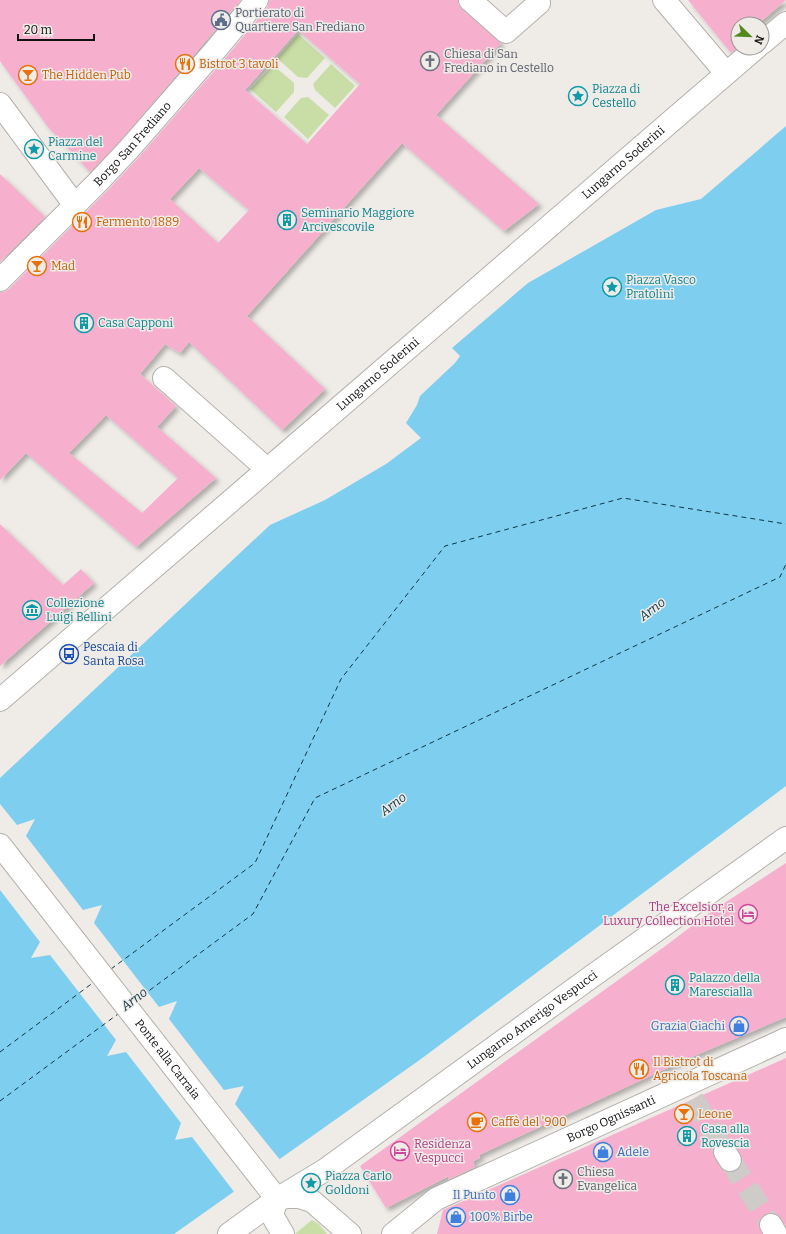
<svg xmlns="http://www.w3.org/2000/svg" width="786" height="1234" viewBox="0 0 786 1234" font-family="Bitter,serif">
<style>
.green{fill:#c9dda6}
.water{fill:#7dceef}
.pier{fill:#efece8}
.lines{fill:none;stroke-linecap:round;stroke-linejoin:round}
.ferry{stroke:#113745;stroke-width:1;stroke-dasharray:5 4;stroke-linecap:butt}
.building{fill:#f7afce;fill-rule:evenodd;filter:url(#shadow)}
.minor-tunnel{stroke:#cecbc8;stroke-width:22;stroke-dasharray:22 11;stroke-linecap:butt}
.minor-casing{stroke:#b4b1ad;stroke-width:24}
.minor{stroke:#fff;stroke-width:22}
.labels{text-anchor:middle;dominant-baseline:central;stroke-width:3;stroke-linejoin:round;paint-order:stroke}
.service-label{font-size:12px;fill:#4e5e75;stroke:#efece8;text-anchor:start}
.worship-label{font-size:12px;fill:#5b616d;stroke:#efece8;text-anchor:start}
.food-label{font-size:12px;fill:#c56008;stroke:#efece8;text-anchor:start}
.culture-label{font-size:12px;fill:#0d838f;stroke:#efece8;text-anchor:start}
.street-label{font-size:12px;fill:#121110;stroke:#efece8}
.transit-label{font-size:12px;fill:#164399;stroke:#efece8;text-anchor:start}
.hotel-label{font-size:12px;fill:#b23c85;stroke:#efece8;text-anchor:end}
.shop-label{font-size:12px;fill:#366cbe;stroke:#efece8;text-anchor:end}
.water-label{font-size:13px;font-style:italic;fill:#113745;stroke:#efece8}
</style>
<defs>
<filter id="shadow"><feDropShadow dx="3.5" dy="3.5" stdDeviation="2" flood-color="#0004"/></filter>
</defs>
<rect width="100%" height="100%" fill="#efece8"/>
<!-- green -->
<path class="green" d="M298,34L325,58L307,78L298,77L277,58Z
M331,64L355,86L335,108L315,90L313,84Z
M273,65L294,83V92L276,112L250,89Z
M308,97L329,115L308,139L284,117L301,98Z
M312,1220L319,1224L327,1234H296V1233Z"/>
<!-- water -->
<path class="water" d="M786,126V786L421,1059L174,1234H0V778L270,525L325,500L386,464L421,438L406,423L417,405L420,396L455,363L460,356L452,348L528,283L656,210L701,199Z"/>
<!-- pier -->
<path class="pier" d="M0,804L17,825L35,819L26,836L83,910L102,905L94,923L159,1007L177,1001L169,1019L224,1090L244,1086L235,1104L281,1161L235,1193L192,1137L175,1140L181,1123L126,1052L107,1056L116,1040L50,955L31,958L40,942L0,890Z"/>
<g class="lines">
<!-- ferry -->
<path class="ferry" d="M111,969L255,863L341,679L445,546L623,498L786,524
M135,1001L253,914L315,798L780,577L786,564
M0,1052L94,982
M0,1101L118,1014"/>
</g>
<!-- building -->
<path class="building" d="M0,0H241L120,141L90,172L48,127L0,61Z
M269,0H458V4L462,9L501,43L436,115L539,204L504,231L402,143L247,316L325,389L282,430L189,342L180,353L165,344L140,374L176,406L157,427L216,478L136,547L26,453L0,480V292H4L9,289L107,191L138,158L222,62L267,8ZM298,30L360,84L307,144L245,90ZM199,168L249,210L218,243L170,199ZM106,415L178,478L142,513L69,453Z
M688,0H786L758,24H738V47L731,53Z
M0,174L45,217L0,262Z
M0,524L63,585L81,569L94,583L0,666Z
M786,863V1017L687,1059L479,1155L480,1158L473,1161L475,1167L448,1180L449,1176L386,1208L360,1166L664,947L709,913Z
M786,1058V1226L778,1215L771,1213L765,1214L760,1219L759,1225L762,1234H437L443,1210ZM725,1140L731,1141L735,1145L742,1159L741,1166L737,1170L731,1172L724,1171L720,1167L713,1153L714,1146L718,1142Z"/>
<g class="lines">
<!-- minor-tunnel -->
<path class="minor-tunnel" d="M693,1099L725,1152
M730,1160L771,1225"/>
<defs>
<g id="minor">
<path d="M470,0L506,32L539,3"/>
<path d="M664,0L726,73"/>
<path d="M762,43L786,23"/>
<path d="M0,104L74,204"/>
<path id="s1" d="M0,280L98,182L129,149L212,54L257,0"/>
<path d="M164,378L267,469"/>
<path id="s2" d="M0,700L756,48"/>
<path id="s3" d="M0,845L277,1199"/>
<path d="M725,1152L730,1160"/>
<path id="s4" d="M277,1199L325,1170L591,977L786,838"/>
<path d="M277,1199L272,1215L283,1234"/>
<path d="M771,1225L776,1234"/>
<path d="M229,1234L277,1199L288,1197H299L312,1201L350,1234"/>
<path id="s5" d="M393,1234L436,1199L786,1039"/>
</g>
</defs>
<!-- minor casing -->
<use href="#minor" class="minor-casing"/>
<!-- minor -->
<use href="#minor" class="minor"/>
</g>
<!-- icons -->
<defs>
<symbol id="civic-ring" viewBox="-11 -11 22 22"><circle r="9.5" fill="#efece8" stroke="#5c6f8a" stroke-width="1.5"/><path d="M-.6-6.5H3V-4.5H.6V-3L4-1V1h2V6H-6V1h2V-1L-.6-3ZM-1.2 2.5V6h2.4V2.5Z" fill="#5c6f8a"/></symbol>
<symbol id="church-ring" viewBox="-11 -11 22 22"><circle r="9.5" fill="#efece8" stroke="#6b7280" stroke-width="1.5"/><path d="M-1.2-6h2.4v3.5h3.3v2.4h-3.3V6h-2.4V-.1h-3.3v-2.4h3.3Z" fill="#6b7280"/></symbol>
<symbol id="restaurant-ring" viewBox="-11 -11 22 22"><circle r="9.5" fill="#efece8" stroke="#e8710a" stroke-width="1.5"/><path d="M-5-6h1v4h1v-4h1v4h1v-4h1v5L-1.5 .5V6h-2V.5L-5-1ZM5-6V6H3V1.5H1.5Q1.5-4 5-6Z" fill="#e8710a"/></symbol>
<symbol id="bar-ring" viewBox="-11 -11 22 22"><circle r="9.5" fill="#efece8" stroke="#e8710a" stroke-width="1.5"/><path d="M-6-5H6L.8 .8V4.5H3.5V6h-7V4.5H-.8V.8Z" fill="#e8710a"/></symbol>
<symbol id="sight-ring" viewBox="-11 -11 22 22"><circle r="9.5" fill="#efece8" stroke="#0f9aa8" stroke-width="1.5"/><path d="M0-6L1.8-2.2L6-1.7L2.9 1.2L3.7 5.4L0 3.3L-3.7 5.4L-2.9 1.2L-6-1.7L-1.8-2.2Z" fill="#0f9aa8"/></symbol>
<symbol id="building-ring" viewBox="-11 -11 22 22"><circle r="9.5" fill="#efece8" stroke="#0f9aa8" stroke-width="1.5"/><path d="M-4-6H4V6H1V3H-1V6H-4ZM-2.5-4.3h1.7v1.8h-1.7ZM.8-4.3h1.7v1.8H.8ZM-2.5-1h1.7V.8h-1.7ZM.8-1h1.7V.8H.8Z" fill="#0f9aa8"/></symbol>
<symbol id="museum-ring" viewBox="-11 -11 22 22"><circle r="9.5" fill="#efece8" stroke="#0f9aa8" stroke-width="1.5"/><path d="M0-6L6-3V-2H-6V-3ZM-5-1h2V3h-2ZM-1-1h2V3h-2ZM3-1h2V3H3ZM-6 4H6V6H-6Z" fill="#0f9aa8"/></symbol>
<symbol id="bus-ring" viewBox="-11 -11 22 22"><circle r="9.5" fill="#efece8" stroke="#1a4fb4" stroke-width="1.5"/><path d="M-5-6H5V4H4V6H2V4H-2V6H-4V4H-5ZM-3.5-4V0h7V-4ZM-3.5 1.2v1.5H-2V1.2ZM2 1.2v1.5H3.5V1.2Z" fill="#1a4fb4"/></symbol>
<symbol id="hotel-ring" viewBox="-11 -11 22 22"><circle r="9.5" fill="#efece8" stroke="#d1479c" stroke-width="1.5"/><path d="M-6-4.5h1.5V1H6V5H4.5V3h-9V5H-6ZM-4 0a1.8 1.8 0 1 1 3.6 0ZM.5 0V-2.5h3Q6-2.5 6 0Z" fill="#d1479c"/></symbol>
<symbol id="shop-ring" viewBox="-11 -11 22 22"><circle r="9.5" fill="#efece8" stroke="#3f7fe0" stroke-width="1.5"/><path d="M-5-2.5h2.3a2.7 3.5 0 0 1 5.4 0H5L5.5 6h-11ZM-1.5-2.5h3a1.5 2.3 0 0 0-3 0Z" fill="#3f7fe0"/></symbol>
<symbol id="cafe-ring" viewBox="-11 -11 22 22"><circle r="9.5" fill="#efece8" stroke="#e8710a" stroke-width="1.5"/><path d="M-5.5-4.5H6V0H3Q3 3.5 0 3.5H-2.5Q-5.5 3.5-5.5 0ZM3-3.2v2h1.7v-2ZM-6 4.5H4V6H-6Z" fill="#e8710a"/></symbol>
</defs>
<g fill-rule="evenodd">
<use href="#civic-ring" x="210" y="9" width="22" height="22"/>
<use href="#church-ring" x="419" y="50" width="22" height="22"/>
<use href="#restaurant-ring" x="174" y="53" width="22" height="22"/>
<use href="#bar-ring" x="17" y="64" width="22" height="22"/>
<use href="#sight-ring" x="567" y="85" width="22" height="22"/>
<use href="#sight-ring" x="23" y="138" width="22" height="22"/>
<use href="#building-ring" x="276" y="209" width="22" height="22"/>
<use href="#restaurant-ring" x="71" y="211" width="22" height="22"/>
<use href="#bar-ring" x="26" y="255" width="22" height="22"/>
<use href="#sight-ring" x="601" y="276" width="22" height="22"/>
<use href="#building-ring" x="73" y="312" width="22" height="22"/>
<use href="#museum-ring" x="21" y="599" width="22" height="22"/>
<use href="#bus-ring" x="58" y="643" width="22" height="22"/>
<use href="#hotel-ring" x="737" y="903" width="22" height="22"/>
<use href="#building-ring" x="664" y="974" width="22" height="22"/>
<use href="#shop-ring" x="728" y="1015" width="22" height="22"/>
<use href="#restaurant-ring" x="628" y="1058" width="22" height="22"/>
<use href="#bar-ring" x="673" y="1103" width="22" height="22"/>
<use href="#cafe-ring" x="466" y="1111" width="22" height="22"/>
<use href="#building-ring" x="676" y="1125" width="22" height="22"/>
<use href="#hotel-ring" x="389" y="1140" width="22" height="22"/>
<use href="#shop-ring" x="592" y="1141" width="22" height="22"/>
<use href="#church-ring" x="552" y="1168" width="22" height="22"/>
<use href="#sight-ring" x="300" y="1172" width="22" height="22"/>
<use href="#shop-ring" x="499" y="1184" width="22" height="22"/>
<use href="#shop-ring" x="445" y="1206" width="22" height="22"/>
</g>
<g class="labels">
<!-- service labels -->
<g class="service-label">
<text x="235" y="13">Portierato di<tspan x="235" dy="14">Quartiere San Frediano</tspan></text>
</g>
<!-- worship labels -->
<g class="worship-label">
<text x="444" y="54">Chiesa di San<tspan x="444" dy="14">Frediano in Cestello</tspan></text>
<text x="577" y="1172">Chiesa<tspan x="577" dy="14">Evangelica</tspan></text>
</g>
<!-- food labels -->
<g class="food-label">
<text x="199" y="64">Bistrot 3 tavoli</text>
<text x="42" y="75">The Hidden Pub</text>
<text x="96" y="222">Fermento 1889</text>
<text x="51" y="266">Mad</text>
<text x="653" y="1062">Il Bistrot di<tspan x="653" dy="14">Agricola Toscana</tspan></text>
<text x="698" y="1114">Leone</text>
<text x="491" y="1122">Caffè del '900</text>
</g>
<!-- culture labels -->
<g class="culture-label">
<text x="592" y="89">Piazza di<tspan x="592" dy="14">Cestello</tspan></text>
<text x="48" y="142">Piazza del<tspan x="48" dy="14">Carmine</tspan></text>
<text x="301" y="213">Seminario Maggiore<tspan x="301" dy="14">Arcivescovile</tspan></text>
<text x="626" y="280">Piazza Vasco<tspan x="626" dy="14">Pratolini</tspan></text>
<text x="98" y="323">Casa Capponi</text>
<text x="46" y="603">Collezione<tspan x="46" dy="14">Luigi Bellini</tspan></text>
<text x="689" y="978">Palazzo della<tspan x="689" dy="14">Marescialla</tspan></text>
<text x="701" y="1129">Casa alla<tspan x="701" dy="14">Rovescia</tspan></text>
<text x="325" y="1176">Piazza Carlo<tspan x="325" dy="14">Goldoni</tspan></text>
</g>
<!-- street labels -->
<g class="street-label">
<text stroke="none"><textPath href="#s1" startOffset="190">Borgo San Frediano</textPath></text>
<text stroke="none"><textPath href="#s2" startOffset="823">Lungarno Soderini</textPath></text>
<text stroke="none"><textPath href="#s2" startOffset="499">Lungarno Soderini</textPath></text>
<text stroke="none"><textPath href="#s4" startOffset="312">Lungarno Amerigo Vespucci</textPath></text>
<text stroke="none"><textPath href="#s3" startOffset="272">Ponte alla Carraia</textPath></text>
<text stroke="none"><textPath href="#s5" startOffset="248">Borgo Ognissanti</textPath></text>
</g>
<!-- transit labels -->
<g class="transit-label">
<text x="83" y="647">Pescaia di<tspan x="83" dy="14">Santa Rosa</tspan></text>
</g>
<!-- hotel labels -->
<g class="hotel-label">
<text x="734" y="907">The Excelsior, a<tspan x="734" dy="14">Luxury Collection Hotel</tspan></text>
<text x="414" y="1144" text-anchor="start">Residenza<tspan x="414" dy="14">Vespucci</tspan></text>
</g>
<!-- shop labels -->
<g class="shop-label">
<text x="725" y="1026">Grazia Giachi</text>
<text x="617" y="1152" text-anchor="start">Adele</text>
<text x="496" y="1195">Il Punto</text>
<text x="470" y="1217" text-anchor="start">100% Birbe</text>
</g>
<!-- water labels -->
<g class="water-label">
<text transform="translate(652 609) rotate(-37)">Arno</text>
<text transform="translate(393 804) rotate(-37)">Arno</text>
<text transform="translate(134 999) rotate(-37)">Arno</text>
</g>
</g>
<!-- north arrow -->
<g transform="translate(750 36) rotate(113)"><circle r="19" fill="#efece8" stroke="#979492"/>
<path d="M0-3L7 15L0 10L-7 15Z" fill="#54881f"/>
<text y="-6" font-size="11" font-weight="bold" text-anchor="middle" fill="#121110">N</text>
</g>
<!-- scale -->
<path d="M18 34v6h76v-6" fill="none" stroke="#121110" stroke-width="2"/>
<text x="24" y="34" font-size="12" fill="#121110" stroke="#efece8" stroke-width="3" paint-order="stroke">20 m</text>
</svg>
